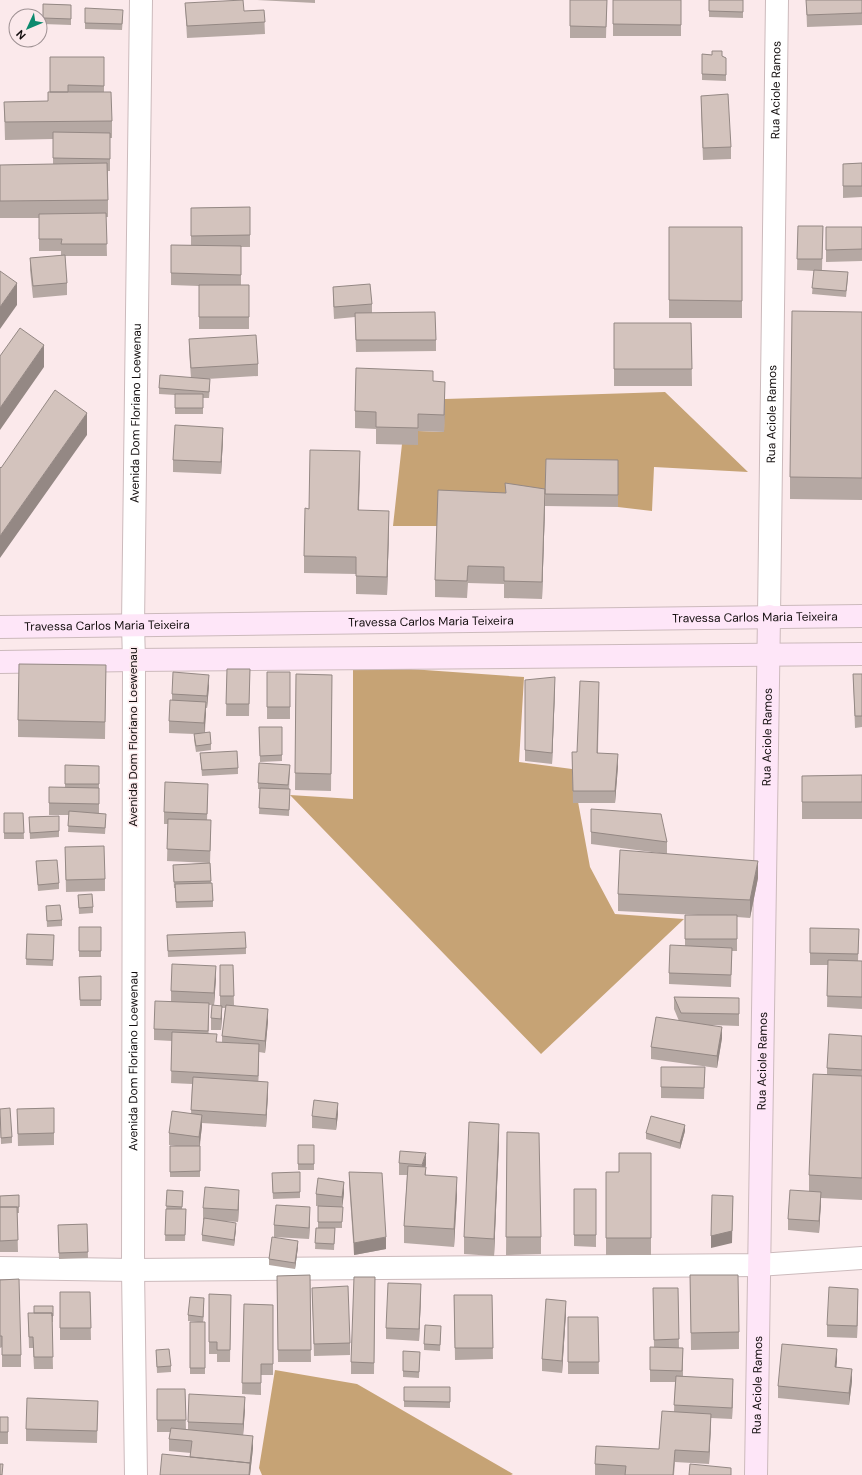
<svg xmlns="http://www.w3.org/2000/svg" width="862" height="1475" viewBox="0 0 862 1475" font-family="'DM Sans',sans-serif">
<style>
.forest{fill:#c6a375}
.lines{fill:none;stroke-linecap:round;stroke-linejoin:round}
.street-casing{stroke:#ccbabc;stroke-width:24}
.secondary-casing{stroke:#ccbabc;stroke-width:24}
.street{stroke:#fff;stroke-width:22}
.secondary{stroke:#fee6f8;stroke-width:22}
.wall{fill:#b5a8a3}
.shaded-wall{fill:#948884}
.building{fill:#d3c3bd;stroke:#948884}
.labels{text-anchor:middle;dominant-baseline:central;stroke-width:3;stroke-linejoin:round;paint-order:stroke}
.street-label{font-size:12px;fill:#130e0e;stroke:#fbe9eb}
</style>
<rect width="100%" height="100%" fill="#fbe9eb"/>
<!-- forest -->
<path class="forest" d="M665,392L748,472L654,467L652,511L618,507V472L546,471L545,506L505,501L437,526H393L402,444L418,431L444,432L445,399Z
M353,665L524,677L519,762L572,769L590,867L615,914L684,919L541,1054L290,795L353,799Z
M275,1370L357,1384L513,1474L511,1475H262L259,1468Z"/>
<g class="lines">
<defs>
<g id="street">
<path id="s1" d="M769,616L777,0"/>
<path d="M0,1268L133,1270L759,1265L862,1258"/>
<path id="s2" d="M136,1475L133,1270L134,660L133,625L141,0"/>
</g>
<g id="secondary">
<path id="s3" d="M0,627L862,616"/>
<path d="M0,662L134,660L862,654"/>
<path id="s4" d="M756,1475L769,616"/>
</g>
</defs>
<!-- street casing -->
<use href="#street" class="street-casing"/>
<!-- secondary casing -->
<use href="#secondary" class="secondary-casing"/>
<!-- street -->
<use href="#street" class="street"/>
<!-- secondary -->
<use href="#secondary" class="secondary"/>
</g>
<!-- wall -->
<path class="wall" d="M257,0H315V3Z
M570,0H607L606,38H570Z
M613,0H681V36H613Z
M709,0H743V18L709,17Z
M806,0H862V25L807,27Z
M185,3L244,11L264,10L265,34L187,38Z
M43,4L71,5V25L43,24Z
M85,8L123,16L122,30L85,29Z
M702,54L722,56L726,58V81L702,80Z
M104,57V92L112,121V138H110V171H108V217H106L107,256H65L67,283V295L33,298L30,270V258L61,256V251H39V218H0V165L53,164V139L5,140L4,102L48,101L50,92Z
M701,96L731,147V159L703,160L701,108Z
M862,163V197L843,198V164Z
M250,207V247H241V285H249V329H199V286L171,285V245H191V208Z
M798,226H823L822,270L848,278L846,297L812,294L814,271L797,270Z
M669,227H742V318H669Z
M826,227H862V261L826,262Z
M333,287L372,304V313L436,340V351L356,352L355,317L334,319L333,299Z
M862,312V500L790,499V477Z
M614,323H691L692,386H614Z
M189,339L258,364V376L207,379L210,385L209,398H203V414H175V395L159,394V388L191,378L189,351Z
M433,381L445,399L444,432L418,431V445L376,444V429L355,428V411Z
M223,439L221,474L173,472V460Z
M546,459L618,460V507L545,506Z
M360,468L359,510L389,528L387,595L356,594V574L304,573V556L309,509Z
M505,483L545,506L542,599L504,598V584L468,583L467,598L435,597V580L505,493Z
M106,665L105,739L18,737V720Z
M227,669H250L249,716H226Z
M267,672H290V719H267Z
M296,674L332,675L331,791L295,790Z
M853,674H862V727L855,728Z
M525,680L555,689L552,764L525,761Z
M209,686L207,708H206L205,733L211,744V750L196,752L194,740V734L169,733V721L172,700V694Z
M599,694L598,753L618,766L615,803H573L572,752H577Z
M259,727H282V761L260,762Z
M200,753L238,768V774L202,776Z
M65,765L99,766V813L106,820L105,834L68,832L69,815H49V803L65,787Z
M290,771L289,789L290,795L289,816L259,814L260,789H258V783Z
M862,775V819H802V776Z
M208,795L207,820L211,832L210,863L167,861L168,824H164V812Z
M591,809L667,842V854L758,878L750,918L737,917V951H732L731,987L669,984V973L685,946V915H698L618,911V894L667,854L591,844Z
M4,813H23L24,839H4Z
M59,816V837L30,839L29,817Z
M65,847L105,879V891L66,892Z
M36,861L59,883V889L38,891Z
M210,863L211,883L213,901V907L176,908L175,888H174L173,865Z
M78,895L93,907V913L79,914Z
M46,906L62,920V926L47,927Z
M79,927H101V957H79Z
M859,929L858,961H862V1009L827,1007L828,965H810V953Z
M27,934L54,935L53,966L26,965Z
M167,935L246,948V954L168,957Z
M220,965H233L234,1005L268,1021L265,1053L259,1052L258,1081L268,1094L266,1127L202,1123L200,1146V1177H170V1146H176L169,1145V1133L191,1114L192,1084L171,1083L172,1041L154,1040V1029L171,1002V991L216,978L214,1005H209L208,1034L217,1042H222V1036L225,1008H222L221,1030H211V1018L220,1006Z
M101,976V1006H80L79,977Z
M674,997L739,998V1026L712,1025L722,1038L717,1068L651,1059V1047L679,1021L674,1009Z
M862,1036V1200L821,1198L819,1233L788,1230V1219L809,1192V1175L827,1075V1068Z
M661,1067H705L704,1099L661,1098Z
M54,1108V1145L18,1146L17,1109Z
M338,1114L336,1130L312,1128V1116Z
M0,1116L12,1137V1143L1,1144Z
M685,1131L680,1149L646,1139V1133Z
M507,1132L541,1237V1254L506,1255Z
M499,1141L494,1256L464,1254V1237Z
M298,1145H314V1170H298Z
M651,1153V1255H606V1172H619Z
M399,1163L426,1165L425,1167L426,1175L457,1195L454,1247L404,1243V1226L407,1175H399Z
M300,1172V1198L273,1199L272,1179Z
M349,1172L386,1249L354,1255L349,1183Z
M574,1189H596V1247L574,1246Z
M167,1190L183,1191L182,1209H186L185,1241H165Z
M344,1193L342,1207V1228H318V1206H322H316V1194Z
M19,1195V1213H17L18,1252H0V1196Z
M239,1202L238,1222L223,1221L236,1229L234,1246L202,1241V1235L204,1220H203V1208Z
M310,1219L309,1239L274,1237V1225Z
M87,1224L88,1258L59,1259L58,1225Z
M316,1228H335L334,1250L315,1249Z
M298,1247L295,1269L269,1265V1259Z
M310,1275L311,1362H278L277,1276Z
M690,1275L739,1332V1349L691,1350Z
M375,1277L374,1374H351V1362Z
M0,1280L21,1355V1367H2V1347L0,1348Z
M312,1288L350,1343V1355L314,1356Z
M678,1288L679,1348H683V1376L733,1391L732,1419L711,1418L709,1464L675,1462L674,1475H595V1464L659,1449L674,1411L675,1382H650V1347H654L653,1300Z
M60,1292H90L91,1340H60Z
M209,1294L231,1295L230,1362H217V1354H209Z
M454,1295H492L493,1359L455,1360Z
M421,1296L419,1341L386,1339V1328Z
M858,1300L857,1338L827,1337V1325Z
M204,1304L203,1322H205V1374H190V1322H198L188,1321V1315Z
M244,1304L273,1305V1375H261V1395L242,1394Z
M53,1306V1322H52L53,1369H34L33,1348H29L28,1313H34Z
M566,1313L562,1373L542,1371V1359Z
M568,1317H598L599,1374H568Z
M441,1332L440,1351L424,1350V1344Z
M156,1350L171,1366V1372L157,1373Z
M420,1352L419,1378L403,1377V1371Z
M837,1361L836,1367L852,1381L849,1405L778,1398V1386Z
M404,1387H450V1408L404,1407Z
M157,1389H185L186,1430H188V1422L245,1409L243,1435L253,1448L250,1475L190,1457L191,1453L169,1451V1439L170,1432H157Z
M98,1401L97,1443L26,1441V1429Z
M0,1417H8V1444H0Z"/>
<!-- shaded-wall -->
<path class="shaded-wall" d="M17,283V305L0,329V307Z
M44,345V367L0,430V408Z
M445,382V399L444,432V415Z
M87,413V435L0,558V536Z
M223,428V439L221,474V462Z
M360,451V468L358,527V510Z
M545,489V506L542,599V582Z
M389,511V528L387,595V577Z
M209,675V686L207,708V696Z
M555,677V689L552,764V753Z
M206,702V714L204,735V723Z
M618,754V766L615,803V791Z
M758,861V878L750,918V900Z
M216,966V978L214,1005V993Z
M209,1003V1015L208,1043V1031Z
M222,1006V1017L221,1030V1019Z
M268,1009V1021L265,1053V1041Z
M722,1027V1038L717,1068V1056Z
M259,1044V1056L258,1088V1076Z
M268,1082V1094L266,1127V1115Z
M338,1103V1114L336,1130V1119Z
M202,1115V1127L199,1149V1137Z
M499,1124V1141L494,1256V1239Z
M685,1125V1131L680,1149V1143Z
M426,1153V1165L422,1176V1165Z
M457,1177V1195L454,1247V1229Z
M344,1182V1193L342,1209V1197Z
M239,1190V1202L238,1222V1210Z
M821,1192V1204L819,1233V1221Z
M733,1196L732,1243L711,1248V1236Z
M310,1207V1219L309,1239V1228Z
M236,1223V1229L234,1246V1240Z
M386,1237V1249L354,1255V1243Z
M298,1241V1247L295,1269V1263Z
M421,1284V1296L419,1341V1329Z
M858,1289V1300L857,1338V1326Z
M204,1298V1304L203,1323V1317Z
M566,1301V1313L562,1373V1361Z
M837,1349V1361L835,1379V1367Z
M852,1369V1381L849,1405V1393Z
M733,1379V1391L732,1419V1408Z
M245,1397V1409L243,1436V1424Z
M711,1414V1426L709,1464V1452Z
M253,1436V1448L250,1475H249Z"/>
<!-- building -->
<path class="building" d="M243,0L244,11L264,10L265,22L187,26L185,3Z
M570,0H607L606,27L570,26Z
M613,0H681V25L613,24Z
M709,0H743V12L709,11Z
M806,0H862V13L807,15Z
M43,4L71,5V19L43,18Z
M85,8L123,10L122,24L85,23Z
M712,51H722V56L726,58V75L702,74V54L712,55Z
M50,57H104V86L68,85V92H50Z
M48,92H111L112,121L5,122L4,102L48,101Z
M728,94L731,147L703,148L701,96Z
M53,132L110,133V159L53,158Z
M107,163L108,200L0,201V165Z
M862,163V186H843V164Z
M250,207V235L191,236V208Z
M106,213L107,244H61L62,239H39V214Z
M798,226H823L822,259H797Z
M669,227H742V301L669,300Z
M826,227H862V249L826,250Z
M171,245L241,246V275L171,273Z
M65,255L67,283L33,286L30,258Z
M814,270L848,272L846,291L812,288Z
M0,271L17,283L0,307Z
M370,284L372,304L334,307L333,287Z
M199,285H249V317H199Z
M792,311L862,312V478L790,477Z
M435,312L436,340H356L355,313Z
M614,323H691L692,369H614Z
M20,328L44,345L0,408V356Z
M256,335L258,364L191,368L189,339Z
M356,368L433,371V381L445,382L444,415L418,414V428L376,427V412L355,411Z
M160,375L210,379L209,392L159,388Z
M55,390L87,413L0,536V467L1,468Z
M175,394H203V408H175Z
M175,425L223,428L221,462L173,460Z
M310,450L360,451L358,510L389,511L387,577L356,576V557L304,556L305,508L309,509Z
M546,459L618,460V495L545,494Z
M505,483L545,489L542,582L504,581V567L468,566L467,581L435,580L438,490L506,493Z
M19,664L106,665L105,722L18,720Z
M227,669H250L249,704H226Z
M173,672L209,675L207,696L172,694Z
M267,672H290V707H267Z
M296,674L332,675L331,774L295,773Z
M853,674H862V716H855Z
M555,677L552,753L525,750V680Z
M580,681L599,682L597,753L618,754L615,791H573L572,752H577Z
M170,700L206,702L204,723L169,721Z
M259,727H282V755L260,756Z
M210,732L211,744L196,746L194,734Z
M237,751L238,768L202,770L200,753Z
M259,763L290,765L288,785L258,783Z
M65,765L99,766V784H65Z
M862,775V802H802V776Z
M165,782L208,784L207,814L164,812Z
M49,787L99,788V804L49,803Z
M260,788L290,789L289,810L259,808Z
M591,809L661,814L667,842L591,832Z
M69,811L106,814L105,828L68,826Z
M4,813H23L24,833H4Z
M59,816V831L30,833L29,817Z
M168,819L211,820L210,851L167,849Z
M104,846L105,879L66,880L65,847Z
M620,850L758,861L750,900L618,894Z
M57,860L59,883L38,885L36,861Z
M210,863L211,881L174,882L173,865Z
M212,883L213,901L176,902L175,884Z
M92,894L93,907L79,908L78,895Z
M60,905L62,920L47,921L46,906Z
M685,915H737V939H685Z
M79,927H101V951H79Z
M810,928L859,929L858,954L810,953Z
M245,932L246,948L168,951L167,935Z
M27,934L54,935L53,960L26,959Z
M670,945L732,948L731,975L669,973Z
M828,960L862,961V997L827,996Z
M172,964L216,966L214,993L171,991Z
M220,965H233L234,996H220Z
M101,976V1000H80L79,977Z
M674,997L739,998V1014L681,1013Z
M155,1001L209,1003L208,1031L154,1029Z
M212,1005L222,1006L221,1019L211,1018Z
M226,1005L268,1009L265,1041L222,1036Z
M656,1017L722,1027L717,1056L651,1047Z
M172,1032L217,1034L216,1042L259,1044L258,1076L171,1071Z
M829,1034L862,1036V1070L827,1068Z
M661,1067H705L704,1088L661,1087Z
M813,1074L862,1076V1178L809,1175Z
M193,1077L268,1082L266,1115L191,1110Z
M314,1100L338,1103L336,1119L312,1116Z
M10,1108L12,1137L1,1138L0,1109Z
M54,1108V1133L18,1134L17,1109Z
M172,1111L202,1115L199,1137L169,1133Z
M651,1116L685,1125L680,1143L646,1133Z
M469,1122L499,1124L494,1239L464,1237Z
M507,1132L539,1133L541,1237H506Z
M298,1145H314V1164H298Z
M170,1146H200V1171L170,1172Z
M400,1151L426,1153L422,1165L399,1163Z
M619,1153H651V1238H606V1172H619Z
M408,1166L426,1167L425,1175L457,1177L454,1229L404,1226Z
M300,1172V1192L273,1193L272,1173Z
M349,1172L382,1173L386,1237L354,1243Z
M318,1178L344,1182L342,1197L316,1194Z
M205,1187L239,1190L238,1210L203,1208Z
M574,1189H596V1235H574Z
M167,1190L183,1191L182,1207L166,1206Z
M790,1190L821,1192L819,1221L788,1219Z
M19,1195V1207H0V1196Z
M712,1195L733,1196L732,1231L711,1236Z
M276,1205L310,1207L309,1228L274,1225Z
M318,1206L343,1207L342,1222H318Z
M0,1207H17L18,1240L0,1241Z
M166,1209H186L185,1235H165Z
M204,1218L236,1223L234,1240L202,1235Z
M87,1224L88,1252L59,1253L58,1225Z
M316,1228H335L334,1244L315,1243Z
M272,1237L298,1241L295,1263L269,1259Z
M310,1275L311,1350H278L277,1276Z
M690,1275H738L739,1332L691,1333Z
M354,1277H375L374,1363L351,1362Z
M19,1279L21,1355H2V1336H0V1280Z
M388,1283L421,1284L419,1329L386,1328Z
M348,1286L350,1343L314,1344L312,1288Z
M829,1287L858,1289L857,1326L827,1325Z
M653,1288H678L679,1339L654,1340Z
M60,1292H90L91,1328H60Z
M209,1294L231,1295L230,1350H217V1342H209Z
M454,1295H492L493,1348H455Z
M190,1297L204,1298L203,1317L188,1315Z
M546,1299L566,1301L562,1361L542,1359Z
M244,1304L273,1305V1364H261V1383H242Z
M34,1306H53V1316H52V1313H34Z
M28,1313H52L53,1357H34L33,1337H29Z
M568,1317H598L599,1362H568Z
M190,1322H205V1368H190Z
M425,1325L441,1326L440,1345L424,1344Z
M782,1344L837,1349L835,1367L852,1369L849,1393L778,1386Z
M650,1347L683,1348L682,1371L650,1370Z
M169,1349L171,1366L157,1367L156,1350Z
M403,1351L420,1352L419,1372L403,1371Z
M676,1376L733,1379L732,1408L674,1405Z
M404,1387H450V1402L404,1401Z
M157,1389H185L186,1420H157Z
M189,1394L245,1397L243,1424L188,1422Z
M27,1398L98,1401L97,1431L26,1429Z
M662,1411L711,1414L709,1452L675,1450L673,1475H625L626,1466L595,1464L596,1446L659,1449Z
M0,1417H8V1432H0Z
M171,1428L253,1436L250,1463L190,1457L192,1441L169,1439Z
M162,1454L250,1463L249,1475H160Z
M0,1464H3L2,1475H0Z
M690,1464L731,1468V1475H689Z"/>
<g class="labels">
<!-- street labels -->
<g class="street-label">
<text stroke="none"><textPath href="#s1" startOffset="526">Rua Aciole Ramos</textPath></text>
<text stroke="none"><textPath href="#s2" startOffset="1062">Avenida Dom Floriano Loewenau</textPath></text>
<text stroke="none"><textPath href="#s1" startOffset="202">Rua Aciole Ramos</textPath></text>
<text stroke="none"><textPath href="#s3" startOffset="755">Travessa Carlos Maria Teixeira</textPath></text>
<text stroke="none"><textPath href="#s3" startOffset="431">Travessa Carlos Maria Teixeira</textPath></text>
<text stroke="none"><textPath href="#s3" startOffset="107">Travessa Carlos Maria Teixeira</textPath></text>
<text transform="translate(133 737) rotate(-90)">Avenida Dom Floriano Loewenau</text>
<text stroke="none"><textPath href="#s4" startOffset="738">Rua Aciole Ramos</textPath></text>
<text stroke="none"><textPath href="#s2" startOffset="414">Avenida Dom Floriano Loewenau</textPath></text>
<text stroke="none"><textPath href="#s4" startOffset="414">Rua Aciole Ramos</textPath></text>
<text stroke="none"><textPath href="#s4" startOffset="90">Rua Aciole Ramos</textPath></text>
</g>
</g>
<!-- north arrow -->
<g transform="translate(28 28) rotate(226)"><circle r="19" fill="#fbe9eb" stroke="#9e9193"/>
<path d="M0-3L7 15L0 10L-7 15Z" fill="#0c8a6e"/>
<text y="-6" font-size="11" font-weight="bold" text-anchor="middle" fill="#130e0e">N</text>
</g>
</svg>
